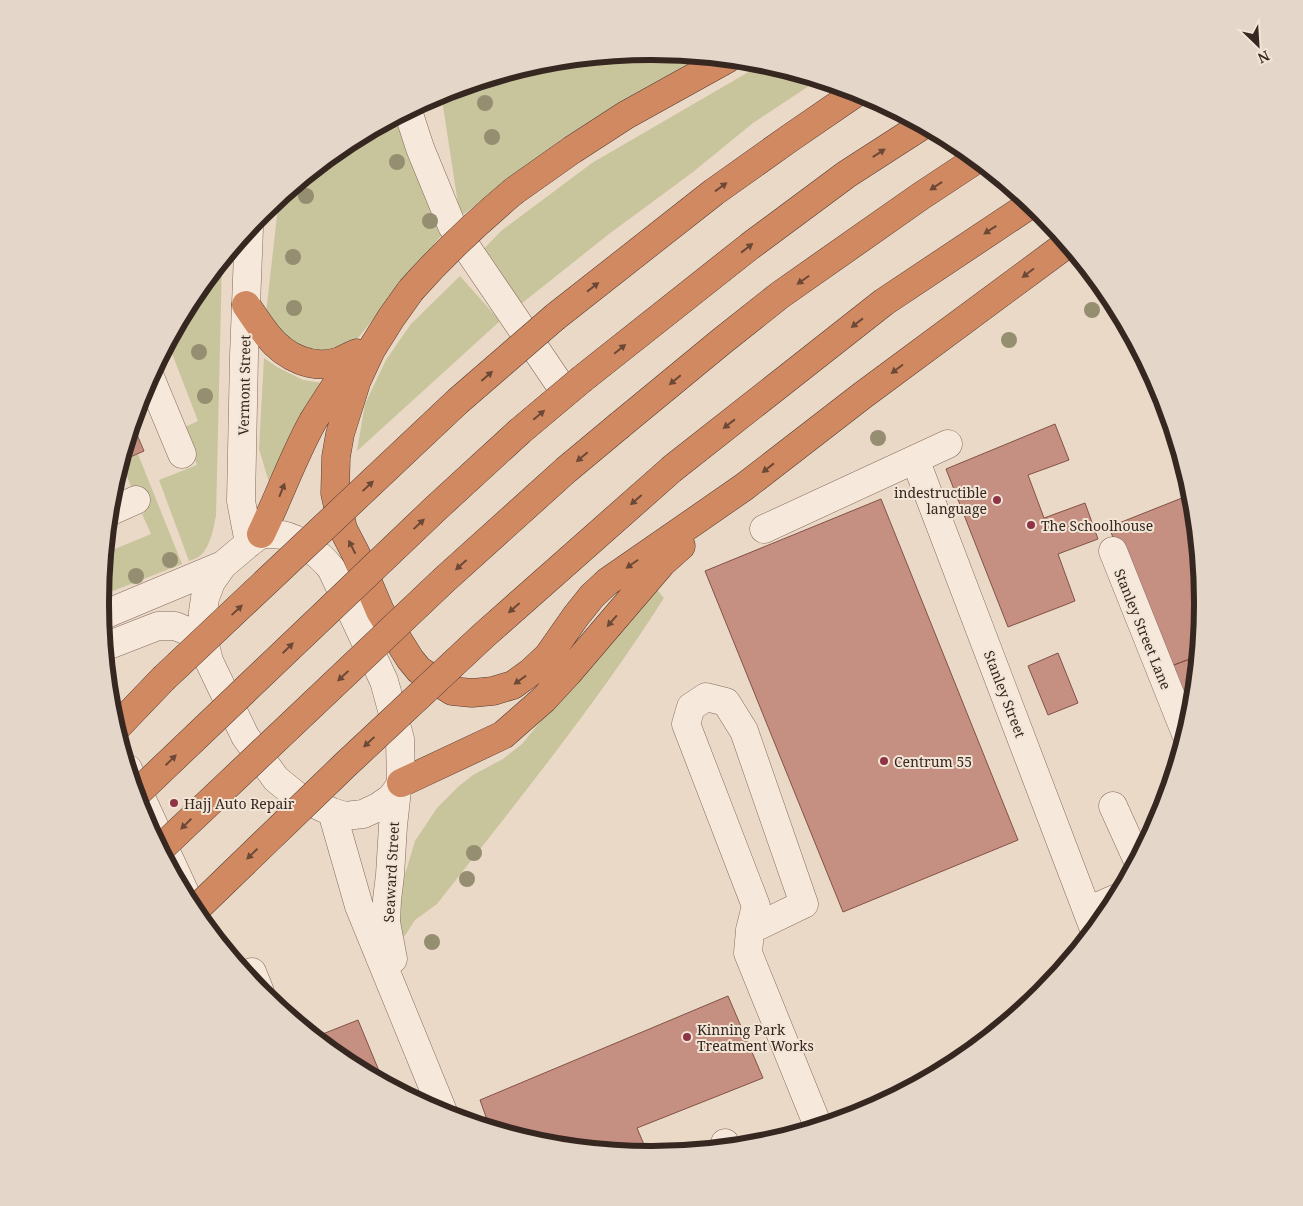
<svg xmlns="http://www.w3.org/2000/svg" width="1303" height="1206" viewBox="0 0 1303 1206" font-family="'Noto Serif',serif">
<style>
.green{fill:#c8c49c}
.building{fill:#c58f81;stroke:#825246}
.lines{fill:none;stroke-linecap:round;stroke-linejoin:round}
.minor-casing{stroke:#856b5e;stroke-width:29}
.highway-casing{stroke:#533b32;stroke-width:29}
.minor{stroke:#f6e8da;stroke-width:28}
.highway{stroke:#d18961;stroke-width:28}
.highway-bridge-casing{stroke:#533b32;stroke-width:29;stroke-linecap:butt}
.highway-bridge{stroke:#d18961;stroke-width:28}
.tree{fill:#958e70}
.oneway{fill:#6c4937}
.poi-dot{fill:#8e3447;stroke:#f3e5d6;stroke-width:2}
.labels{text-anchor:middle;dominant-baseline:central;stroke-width:4;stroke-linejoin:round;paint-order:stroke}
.street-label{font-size:14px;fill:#362721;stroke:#f3e5d6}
.poi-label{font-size:14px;fill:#362721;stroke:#f3e5d6;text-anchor:start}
.rim{fill:none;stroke:#362721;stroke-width:6}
</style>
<rect width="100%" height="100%" fill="#ead9c7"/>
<!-- green -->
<path class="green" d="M652,51L704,56L511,177L460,217L441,93L544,62Z
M764,63L818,80L753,123L693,172L609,234L516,308L479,254L501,231L592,163Z
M399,116L443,233L353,344L317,357L299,352L266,313L279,198L345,144Z
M222,261L216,516C213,529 211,545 201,555C198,558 193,559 189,561L159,480L197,465L183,428L198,421L168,343L193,296Z
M460,276L500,321L357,451L365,404L386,360L411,324Z
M264,358L277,367L303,380L329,384L271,489L259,449Z
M138,454L182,564L100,596L105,553L151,534L142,514L144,513L137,492H133L127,476L115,481L121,461Z
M657,590L664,598C596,705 515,804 437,904L415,920L406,934L400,940L399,917L403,881L415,841L437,808L459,786L473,775L503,759L522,744L582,671Z"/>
<!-- building -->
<path class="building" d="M132,423L144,451L121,461Z
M1055,424L1069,460L1028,475L1044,518L1085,503L1098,539L1058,554L1075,601L1008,627L946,469Z
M1192,494L1203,603L1198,656L1163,669L1109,527Z
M881,499L1018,840L843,912L705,571Z
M1058,653L1078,703L1048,715L1028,666Z
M1198,656L1193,711L1187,730L1163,669Z
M728,996L763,1078L637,1128L648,1154L544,1144L490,1128L480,1100Z
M358,1020L384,1083L345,1062L315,1037Z"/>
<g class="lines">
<defs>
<path id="minor" d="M408,111L420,148L452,226L558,382
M249,228L244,356L241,501L249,543
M150,377L182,454
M915,459L1094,929
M109,512L136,500
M764,529L948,444
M261,534C268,534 275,534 282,535C301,539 319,554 331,568L384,681L400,739L401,783L397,790L391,798L378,807L363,814L345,816L332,812L297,796L276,779L245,736L209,661L203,637V612L205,598L211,582L223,565L249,543Z
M1113,551L1186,734
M101,616L223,565
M104,647L158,626H175L203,637
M128,769L193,910
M1113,806L1137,859
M332,812L359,906L444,1114
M1087,911L1117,898
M750,930L804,904L744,731L726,702L706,697L691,707L686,724L756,906L750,930L748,953L818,1126
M393,959L386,922L387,900L390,875L393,826L397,790
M252,972L260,992
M725,1143L727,1147"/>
<path id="highway" d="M514,191L572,150L626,115L727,59
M411,290L391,318L371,350L357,380L340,434L336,457L335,493L343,529L356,554L380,611L410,659L419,670L452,691L472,693L493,691L513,685L531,672L548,656L576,616L592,596L607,582L744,487L863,395L1067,244
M246,305C253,315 260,326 268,336C285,357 313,371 340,361C345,359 351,355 357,353
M555,317L714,192L790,138L857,92
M582,379L750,246L847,174L923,125
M620,425L722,341L780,295L921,196L977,159
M673,468L884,302L1031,204
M261,534C279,497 293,457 313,421C326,400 340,379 353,359
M116,728L163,679
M401,783L503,735L544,699L568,673L662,563L681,546"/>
</defs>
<!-- minor casing -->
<use href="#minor" class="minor-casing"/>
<!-- highway casing -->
<use href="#highway" class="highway-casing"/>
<!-- minor -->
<use href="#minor" class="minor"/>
<!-- highway -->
<use href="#highway" class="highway"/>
<defs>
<path id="highway-bridge" d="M411,290C443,254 477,222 514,191
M163,679L458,401L555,317
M136,794L435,509L520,431L582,379
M160,849L444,580L566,470L620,425
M196,909L344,766L483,636L673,468"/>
</defs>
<!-- highway-bridge casing -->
<use href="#highway-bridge" class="highway-bridge-casing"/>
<!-- highway-bridge -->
<use href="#highway-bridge" class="highway-bridge"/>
</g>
<!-- trees -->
<g class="tree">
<circle cx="485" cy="103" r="8"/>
<circle cx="492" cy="137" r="8"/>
<circle cx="397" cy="162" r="8"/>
<circle cx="306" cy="196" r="8"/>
<circle cx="430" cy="221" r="8"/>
<circle cx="293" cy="257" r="8"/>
<circle cx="294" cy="308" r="8"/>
<circle cx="1092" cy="310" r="8"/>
<circle cx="1009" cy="340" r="8"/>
<circle cx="199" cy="352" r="8"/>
<circle cx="205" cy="396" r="8"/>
<circle cx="878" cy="438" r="8"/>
<circle cx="170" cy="560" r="8"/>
<circle cx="136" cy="576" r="8"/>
<circle cx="474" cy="853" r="8"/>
<circle cx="467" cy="879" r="8"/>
<circle cx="432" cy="942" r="8"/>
</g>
<!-- one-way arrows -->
<defs><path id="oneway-solid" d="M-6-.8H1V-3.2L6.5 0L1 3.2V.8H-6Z" transform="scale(1.25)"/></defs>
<g class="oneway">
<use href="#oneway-solid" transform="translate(879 153) rotate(-33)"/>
<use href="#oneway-solid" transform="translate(936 186) rotate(146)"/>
<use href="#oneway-solid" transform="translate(721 187) rotate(-36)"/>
<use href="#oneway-solid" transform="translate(990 230) rotate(147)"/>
<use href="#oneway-solid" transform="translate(747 248) rotate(-38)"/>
<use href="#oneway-solid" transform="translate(1028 273) rotate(143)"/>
<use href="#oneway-solid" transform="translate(803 280) rotate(145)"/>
<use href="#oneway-solid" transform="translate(593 287) rotate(-38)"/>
<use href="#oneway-solid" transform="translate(857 323) rotate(142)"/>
<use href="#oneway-solid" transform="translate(620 349) rotate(-39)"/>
<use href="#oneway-solid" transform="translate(897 369) rotate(143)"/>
<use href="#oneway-solid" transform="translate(487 376) rotate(-41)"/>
<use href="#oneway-solid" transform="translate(675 380) rotate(140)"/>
<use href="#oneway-solid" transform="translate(539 415) rotate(-40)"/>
<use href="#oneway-solid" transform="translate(729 424) rotate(142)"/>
<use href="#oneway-solid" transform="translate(582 457) rotate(140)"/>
<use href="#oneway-solid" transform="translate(768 468) rotate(142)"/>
<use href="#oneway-solid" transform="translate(368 486) rotate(-43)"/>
<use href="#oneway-solid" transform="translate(282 490) rotate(-68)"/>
<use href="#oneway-solid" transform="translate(636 500) rotate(139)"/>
<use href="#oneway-solid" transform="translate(419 524) rotate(-43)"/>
<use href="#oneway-solid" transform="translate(352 547) rotate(-117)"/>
<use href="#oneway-solid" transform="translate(632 564) rotate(145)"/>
<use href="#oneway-solid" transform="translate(461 565) rotate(138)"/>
<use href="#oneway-solid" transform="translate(514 608) rotate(139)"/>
<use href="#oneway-solid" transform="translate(237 610) rotate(-43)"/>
<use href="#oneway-solid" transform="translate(612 621) rotate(131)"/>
<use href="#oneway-solid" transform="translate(288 648) rotate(-44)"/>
<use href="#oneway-solid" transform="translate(343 676) rotate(137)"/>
<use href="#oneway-solid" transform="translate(520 680) rotate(144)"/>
<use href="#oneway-solid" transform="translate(369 742) rotate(137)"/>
<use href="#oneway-solid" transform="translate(171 760) rotate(-44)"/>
<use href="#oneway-solid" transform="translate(186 824) rotate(136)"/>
<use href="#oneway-solid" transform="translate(252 854) rotate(136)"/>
</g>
<!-- markers -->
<g class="poi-dot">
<circle cx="997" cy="500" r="5"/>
<circle cx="1031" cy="525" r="5"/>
<circle cx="884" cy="761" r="5"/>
<circle cx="174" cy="803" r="5"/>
<circle cx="687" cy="1037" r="5"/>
</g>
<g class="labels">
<!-- street labels -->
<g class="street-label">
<text transform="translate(244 385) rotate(-89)">Vermont Street</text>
<text transform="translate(1143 629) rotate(68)">Stanley Street Lane</text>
<text transform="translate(1005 694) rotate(69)">Stanley Street</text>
<text transform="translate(391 872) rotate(-87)">Seaward Street</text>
</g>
<!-- poi labels -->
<g class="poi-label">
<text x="987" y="492" text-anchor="end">indestructible<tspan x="987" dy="16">language</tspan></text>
<text x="1041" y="525">The Schoolhouse</text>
<text x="894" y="761">Centrum 55</text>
<text x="184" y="803">Hajj Auto Repair</text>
<text x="697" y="1029">Kinning Park<tspan x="697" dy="16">Treatment Works</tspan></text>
</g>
</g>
<!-- crop -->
<path d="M0 0H1303V1206H0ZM651 60H652A542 542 0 0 1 1194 602V604A542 542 0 0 1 652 1146H651A542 542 0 0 1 109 604V602A542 542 0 0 1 651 60Z" fill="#e4d6c8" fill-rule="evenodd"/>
<path class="rim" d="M651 60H652A542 542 0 0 1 1194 602V604A542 542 0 0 1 652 1146H651A542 542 0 0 1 109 604V602A542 542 0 0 1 651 60Z"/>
<!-- north arrow -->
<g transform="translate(1258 45) rotate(155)" stroke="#f3e5d6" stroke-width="4" paint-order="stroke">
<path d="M0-4L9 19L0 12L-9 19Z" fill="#362721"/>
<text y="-8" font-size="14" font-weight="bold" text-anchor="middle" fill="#362721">N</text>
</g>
</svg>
